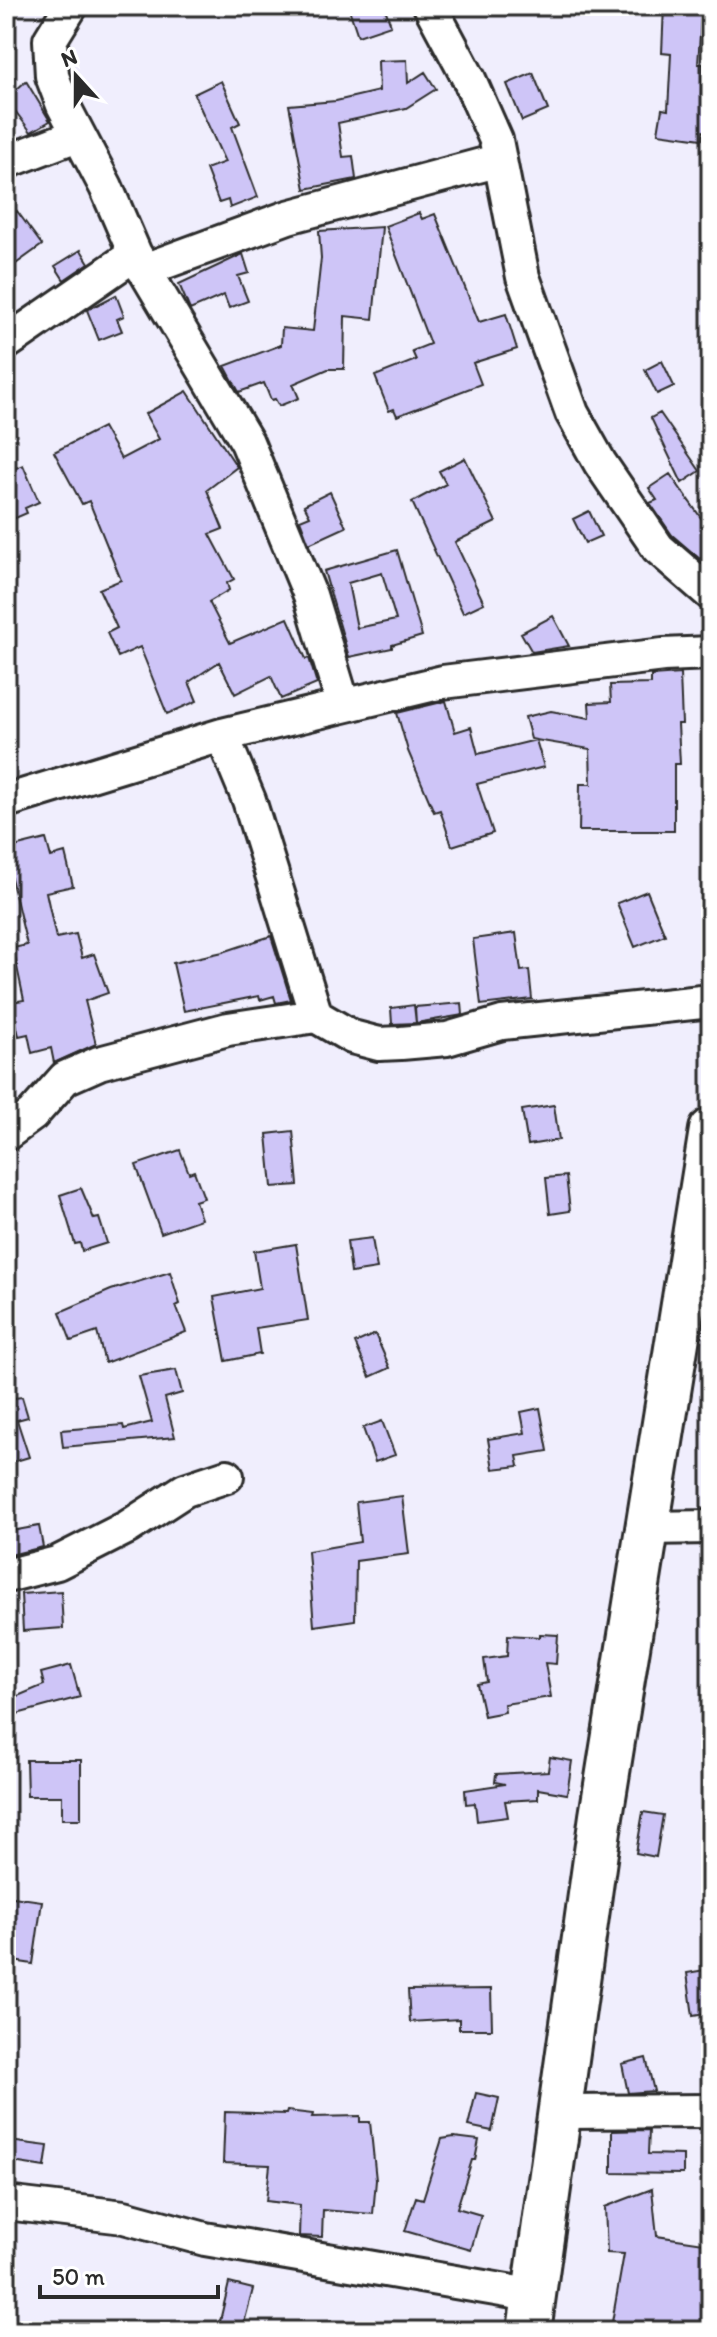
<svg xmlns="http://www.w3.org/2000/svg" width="717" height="2337" viewBox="0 0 717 2337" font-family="Itim,sans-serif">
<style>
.building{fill:#cec5f7;stroke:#2b2b2b;stroke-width:2;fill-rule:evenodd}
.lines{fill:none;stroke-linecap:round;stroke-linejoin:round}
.minor-casing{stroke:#2b2b2b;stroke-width:38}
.major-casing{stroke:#2b2b2b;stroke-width:48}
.minor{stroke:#fff;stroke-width:32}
.major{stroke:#fff;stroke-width:42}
</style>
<rect width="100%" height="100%" fill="#f0eefd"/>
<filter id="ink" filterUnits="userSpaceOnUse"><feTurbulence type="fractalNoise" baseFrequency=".0125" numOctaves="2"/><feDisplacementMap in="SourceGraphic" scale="16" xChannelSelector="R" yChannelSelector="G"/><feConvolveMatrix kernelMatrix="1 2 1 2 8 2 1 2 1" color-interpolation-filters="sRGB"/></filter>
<g filter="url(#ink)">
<!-- building -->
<path class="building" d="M348,6H384L391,25L358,36Z
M664,6H702L698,64H703L701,94L711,95V132L703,131L702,139L658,133L662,109L668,110L671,54L662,53Z
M407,60L408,83L425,72L436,89L406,108L338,123L343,157L353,156L356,179L305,189L289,105L336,101L379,91L378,61Z
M533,73L548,110L522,121L507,84Z
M26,81L50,121L31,132L6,99Z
M221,81L240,123L232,127L258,197L230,208L228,200L219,203L206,169L225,162L194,94Z
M17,211L42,245L6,271V219Z
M419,213L422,219L435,214L479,322L506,314L517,349L473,363L481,384L397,416L394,409L389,411L375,376L416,360L412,351L430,344L385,226Z
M382,227L373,319L345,316L344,369H328L293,384L299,398L279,406L275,399L271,400L264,383L239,392L225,366L281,345L282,328L313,331L321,258L319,231Z
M81,250L89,263L64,280L55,266Z
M243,254L249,273L238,276L248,301L229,308L224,295L190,310L179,284Z
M116,295L124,316L117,319L122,331L99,340L87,310Z
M662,361L674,386L657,394L645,370Z
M187,391L237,467L207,490L223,529L210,534L234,579L227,583L229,590L209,602L230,643L288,618L306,659L309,658L317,684L281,699L271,676L235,694L219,662L189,682L197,701L167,714L140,647L118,657L107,633L117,628L99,589L121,580L89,501L82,504L54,452L103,427L121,459L159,439L145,414Z
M660,413L700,471L682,483L651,418Z
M465,458L496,522L455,542L484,603L463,613L412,502L446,484L439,471Z
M8,462L11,470L23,465L39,502L25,508L27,513L6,522Z
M670,474L711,532V550L700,559L672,535L650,503L657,500L649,488Z
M330,492L346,527L309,544L300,520L310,516L304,505Z
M589,511L601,536L585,543L573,519Z
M397,550L422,636L392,645V648L349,657L324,571ZM382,573L396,620L357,628L348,583Z
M553,616L569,646L532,652L521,633Z
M680,674L682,724H678L680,764H674V831H579L580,784H591L590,749L536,740L544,767L477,784L493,833L452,846L440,810L434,812L408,751L397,713L446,701L455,732L471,727L478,754L536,740L531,739L525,717L551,711L590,718L589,703L611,702L610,685L651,684V676Z
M46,839L51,857L65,853L73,886L46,892L56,938L76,934L82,958L94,954L108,993L85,1001L96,1044L54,1063L51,1048L32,1053L28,1034L19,1036L11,1002L24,1000L13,948L27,945L6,857V849Z
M647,891L665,935L635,947L617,903Z
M516,933L521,971L529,970L532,999L481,1005L473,939Z
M271,936L291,1000L276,1003L274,996L260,1000L259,996L184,1011L173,963L223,952Z
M462,1003L463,1015L416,1023L415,1007Z
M414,1005L416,1023L392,1024L391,1008Z
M554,1105L559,1140L528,1145L522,1110Z
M293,1131L298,1185L272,1187L267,1134Z
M180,1150L189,1173L194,1171L204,1198L195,1201L201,1219L161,1233L136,1165Z
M566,1176L570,1211L550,1214L546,1178Z
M81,1188L94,1219L99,1218L107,1243L82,1251L80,1243L75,1244L60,1195Z
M372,1238L377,1269L351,1273L347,1241Z
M296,1244L308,1320L256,1328L260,1354L226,1361L214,1297L260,1288L254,1251Z
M170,1272L180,1304L176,1306L186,1332L105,1363L97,1332L71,1341L60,1312L111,1290Z
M375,1334L390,1368L370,1377L355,1343Z
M176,1370L182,1393L165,1398L175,1437L63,1447L61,1430L123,1425L124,1429L152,1422L139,1376Z
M22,1397L28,1417L17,1420L29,1457L6,1464V1399Z
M540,1408L548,1451L517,1456L519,1466L493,1469L488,1439L525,1433L521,1412Z
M382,1421L395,1455L375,1462L363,1428Z
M402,1496L409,1554L356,1561L355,1620L314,1626L308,1551L360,1542L356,1502Z
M39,1526L43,1547L6,1556V1532Z
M61,1591L63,1628L23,1631L21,1594Z
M540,1634L558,1635L556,1664L545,1663L551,1697L504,1704L505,1712L484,1716L477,1684L487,1682L484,1659L507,1656L508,1635L540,1637Z
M71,1665L80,1697L6,1717V1701L44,1685L41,1673Z
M550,1757L572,1761L567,1794L538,1789V1799L505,1801L508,1817L477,1821L475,1803L466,1804L465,1790L505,1784L495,1782L496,1774L548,1771Z
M26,1760H81V1819H62V1796H27Z
M643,1812L663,1815L656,1857L636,1853Z
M6,1896L42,1901L33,1964L6,1960Z
M711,1969V2013L693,2016L687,1973Z
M491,1989L492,2029H459V2019L410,2022L408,1990Z
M646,2058L654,2091L628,2093L622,2064Z
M476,2093L499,2098L492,2131L468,2126Z
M287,2111L313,2114L312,2117L360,2116V2122H370L376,2180L373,2214L323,2210L322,2237L299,2236L300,2205L266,2201L270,2165L223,2163L225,2112L286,2114Z
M649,2130L648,2154L683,2155V2174L612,2173V2131Z
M454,2137L479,2140L475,2160H472L457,2208L481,2215L471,2250L405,2231L416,2197L423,2199L442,2139Z
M9,2141L48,2146L45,2167L6,2161Z
M652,2189L657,2236L711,2244V2331L683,2327L682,2331H665L612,2322L624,2254L607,2253L605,2207Z
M229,2283L253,2289L242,2331L219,2325Z"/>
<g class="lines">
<defs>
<path id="minor" d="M71,6L50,40L52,76L63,105L106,187L135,254L247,442L310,595L343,704
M430,6L469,79L496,140L523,277L572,413L600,463L658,548L711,594
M6,162L77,135
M144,270L288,217L500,160
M6,343L135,254
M222,735L249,800L316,1016L352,1037L379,1044L401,1043L447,1039L502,1023L711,1001
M6,801L222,735L443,682L663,655L711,653
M6,1134L32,1115L65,1078L99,1063L228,1029L316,1016
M647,1528L711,1527
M6,1576L57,1563L128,1527L185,1490L227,1476
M562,2112L711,2111
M6,2203L124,2217L205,2239L536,2296"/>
<path id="major" d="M529,2331L601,1816L711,1130"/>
</defs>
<!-- minor casing -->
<use href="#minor" class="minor-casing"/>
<!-- major casing -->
<use href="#major" class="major-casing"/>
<!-- minor -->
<use href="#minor" class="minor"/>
<!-- major -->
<use href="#major" class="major"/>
</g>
</g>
<!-- margin -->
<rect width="717" height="2337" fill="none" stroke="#fff" stroke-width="32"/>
<rect x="16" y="16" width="685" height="2305" fill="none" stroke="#2b2b2b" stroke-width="3" filter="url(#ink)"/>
<!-- north arrow -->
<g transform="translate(76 76) rotate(339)" stroke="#ffffff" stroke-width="6" paint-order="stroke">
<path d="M0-6L14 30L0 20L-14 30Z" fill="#2b2b2b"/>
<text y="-12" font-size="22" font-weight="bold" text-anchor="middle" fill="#2b2b2b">N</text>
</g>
<!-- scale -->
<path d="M40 2285v12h178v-12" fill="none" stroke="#2b2b2b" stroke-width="4"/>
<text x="52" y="2285" font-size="24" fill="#2b2b2b" stroke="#ffffff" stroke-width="6" paint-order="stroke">50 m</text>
</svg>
